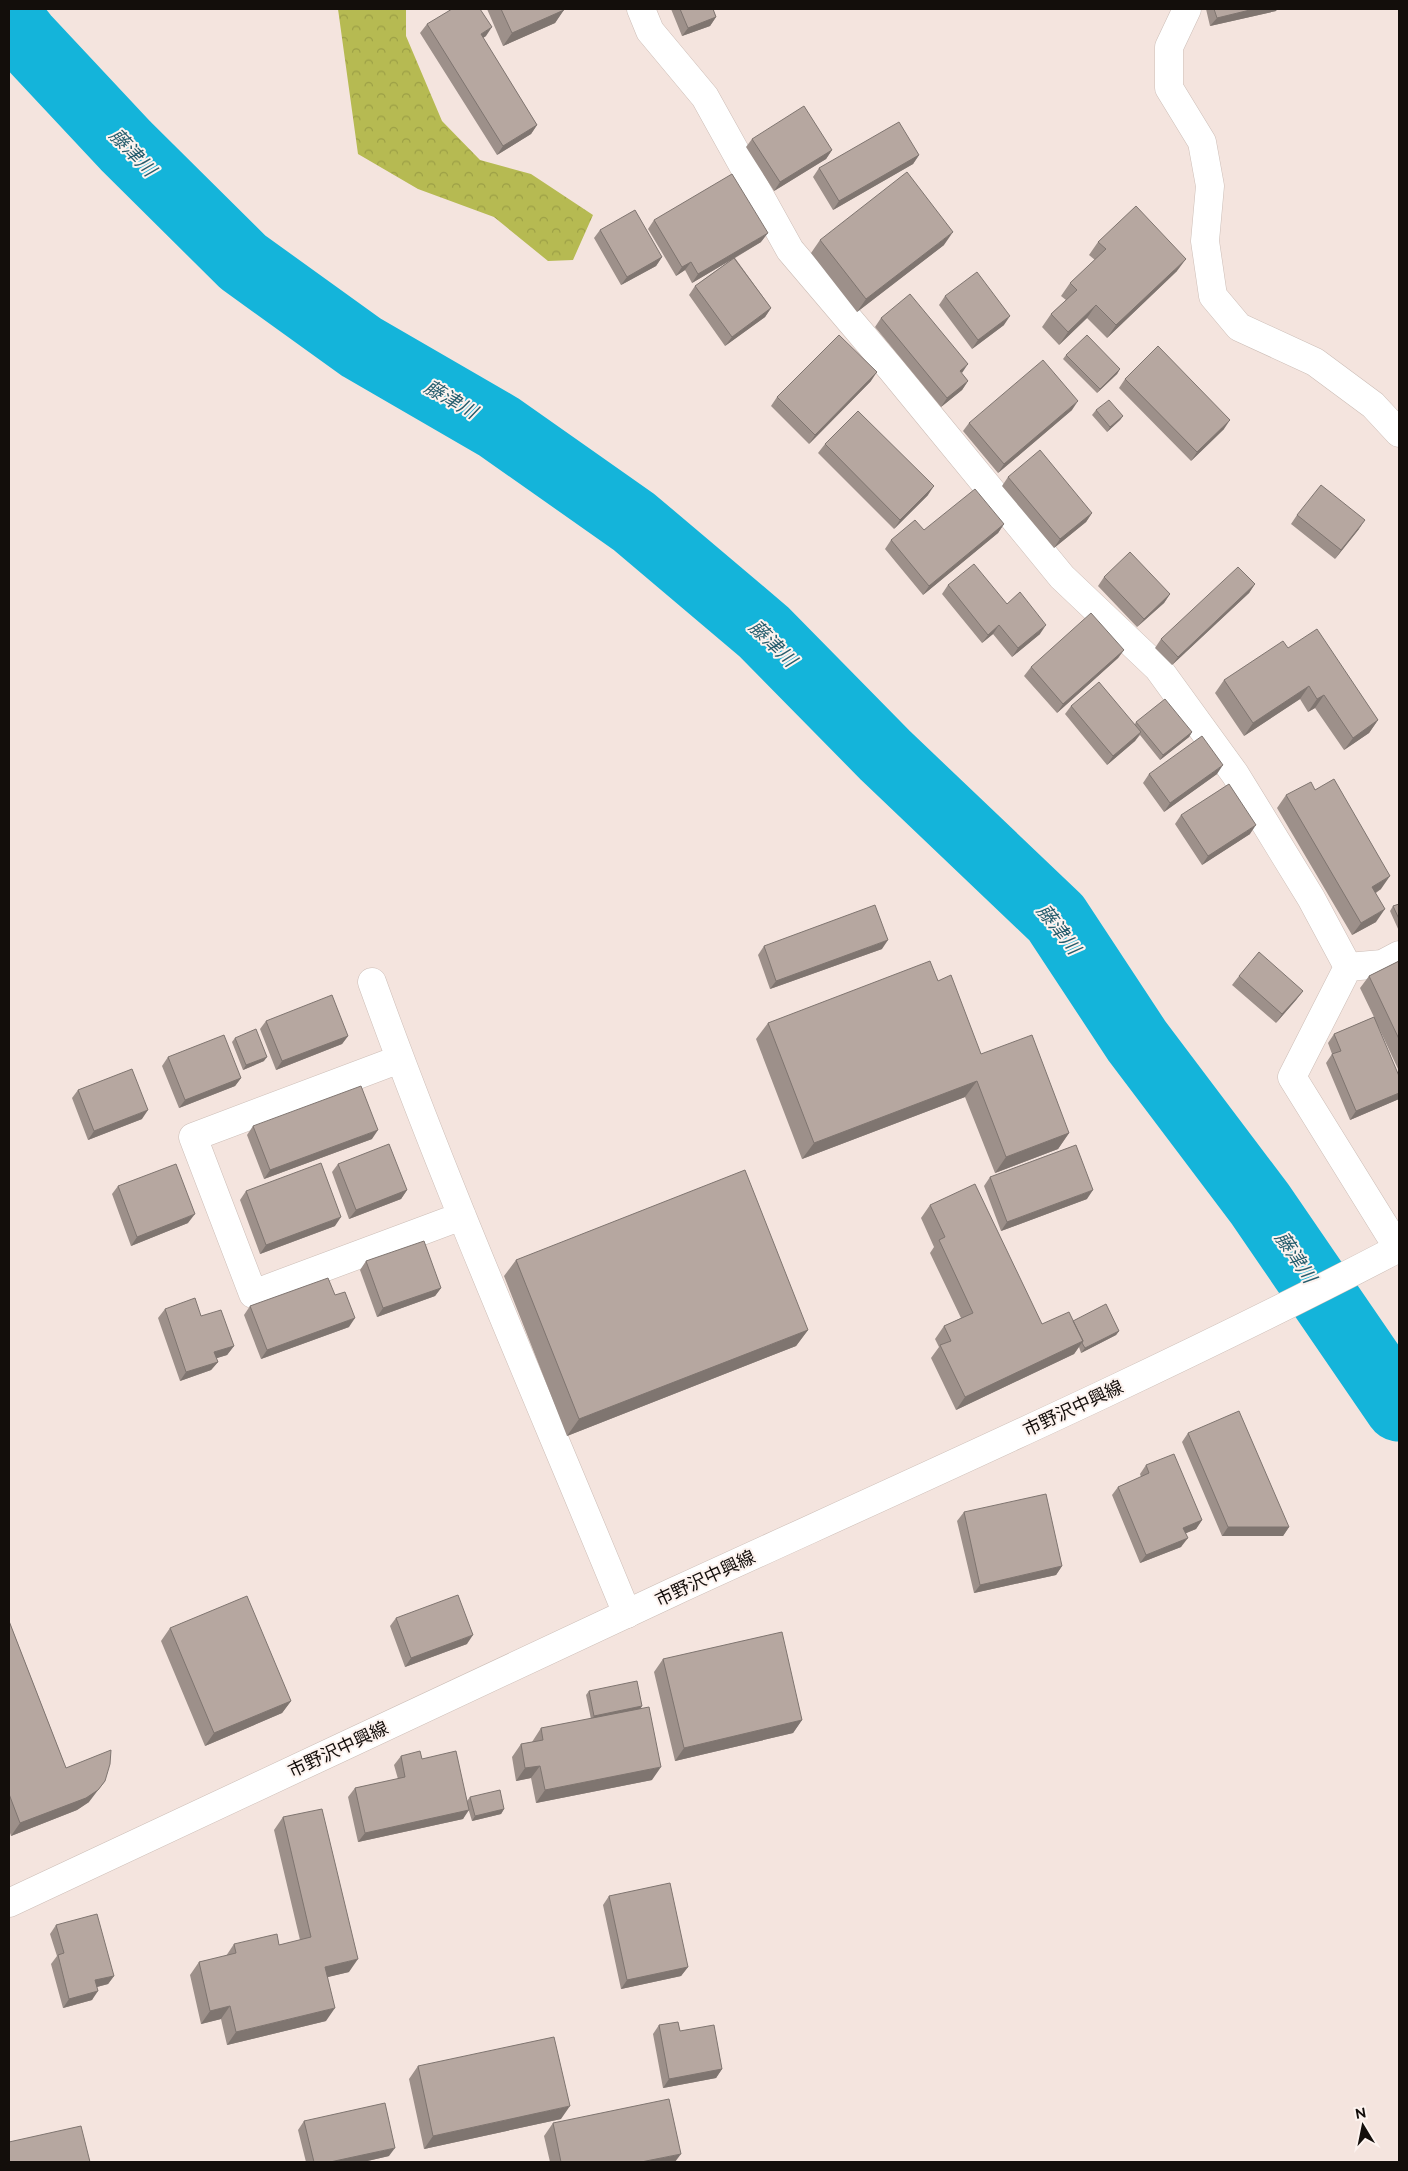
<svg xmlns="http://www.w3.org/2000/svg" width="1408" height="2171" viewBox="0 0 1408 2171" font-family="Raleway,'Noto Sans JP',sans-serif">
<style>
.forest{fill:url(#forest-crowns)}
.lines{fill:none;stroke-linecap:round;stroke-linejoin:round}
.river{stroke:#14b4da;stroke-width:69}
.street-casing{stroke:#ccbdb6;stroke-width:29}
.secondary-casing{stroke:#ccbdb6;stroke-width:29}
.street{stroke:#fff;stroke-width:28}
.secondary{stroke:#fff;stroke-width:28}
.wall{fill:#9d908a}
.shaded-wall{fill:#7f7570}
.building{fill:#b6a7a0;stroke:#7f7570}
.labels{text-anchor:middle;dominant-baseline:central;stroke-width:4;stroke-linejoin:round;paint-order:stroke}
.street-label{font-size:18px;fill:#130e0b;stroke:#fdf3ef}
.water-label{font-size:19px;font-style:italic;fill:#265d6d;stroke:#fdf3ef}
</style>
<defs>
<pattern id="forest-crowns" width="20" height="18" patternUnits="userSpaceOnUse" patternTransform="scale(1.25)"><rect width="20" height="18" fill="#b6ba52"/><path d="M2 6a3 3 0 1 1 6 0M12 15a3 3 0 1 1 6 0" fill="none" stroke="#9c9f46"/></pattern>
</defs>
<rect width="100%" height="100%" fill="#f4e4de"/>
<!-- forest -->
<path class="forest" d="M338,9H406V36L442,121L480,160L531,174L593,215L573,260L548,261L494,217L418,189L358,154Z"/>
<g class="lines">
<!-- river -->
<path class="river" d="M9,18L24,37L126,146L243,262L361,347L499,427L634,522L764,632L885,755L1056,918L1137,1041L1260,1204L1399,1407"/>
<defs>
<path id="street" d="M641,9L650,31L705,97L790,250L892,370L1062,577L1158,668L1235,774L1311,898L1348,967
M1187,9L1169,47V88L1202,142L1210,186L1205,241L1213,296L1239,327L1315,362L1373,405L1399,433
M1348,967L1292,1077L1398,1248
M1348,967L1382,964L1399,955
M372,982C449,1196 541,1404 627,1614
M400,1059L193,1137L253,1294L462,1216"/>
<path id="secondary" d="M9,1903C231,1801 451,1694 673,1592C917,1480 1162,1372 1399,1248"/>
</defs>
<!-- street casing -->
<use href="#street" class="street-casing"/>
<!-- secondary casing -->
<use href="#secondary" class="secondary-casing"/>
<!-- street -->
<use href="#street" class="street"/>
<!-- secondary -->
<use href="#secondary" class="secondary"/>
</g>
<!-- wall -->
<path class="wall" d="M487,9H564L555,23L503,46Z
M671,9H713L716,17L710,26L682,36Z
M1206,9H1277L1276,11L1210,26Z
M427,24L486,36L483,38L537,125L531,134L497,155L420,33Z
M752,139L832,150L826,159L774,191L746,147Z
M919,155L913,164L833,210L813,177L819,168Z
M654,220L761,242L735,258L771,308L765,317L725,346L689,295L695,286L731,260L692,283L685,270L676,276L648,229Z
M600,230L662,257L656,266L621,285L594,238Z
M820,240L944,245L857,312L811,253Z
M1098,242L1177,271L1107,338L1087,318L1059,345L1042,327L1051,314L1066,300L1061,296L1070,283L1095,260L1089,255Z
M945,296L1004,325L972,349L939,305Z
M881,318L962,374L968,381L962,390L941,407L875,327Z
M1066,355L1120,369L1117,374L1097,393L1063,359Z
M1125,379L1224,429L1191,461L1119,388Z
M871,381L809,444L771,406L777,397Z
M1072,410L998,473L963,431L969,423Z
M1096,410L1123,416L1120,420L1107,432L1092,415Z
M825,444L928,495L894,529L818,453Z
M1008,477L1092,513L1086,522L1054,548L1002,486Z
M1297,515L1359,529L1335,559L1291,524Z
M1004,524L998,533L923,595L885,549L891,540L924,530Z
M1104,577L1170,594L1164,603L1137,627L1098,586Z
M1255,584L1249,593L1172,665L1155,648L1161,639Z
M948,585L1007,604L1040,634L1012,657L993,634L982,643L942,594Z
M1288,648L1378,720L1369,733L1344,750L1315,708L1308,712L1300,699L1244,736L1215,693L1224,680Z
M1124,650L1118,658L1057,713L1024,676L1031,667Z
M1071,706L1135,724L1136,722L1192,732L1189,737L1160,760L1140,735L1135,741L1107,765L1065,714Z
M1149,774H1217L1164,812L1143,783Z
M1315,790L1381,889L1376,893V922L1352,935L1277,808L1286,795Z
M1181,815L1250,834L1202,865L1175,824Z
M1399,904V931L1390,911L1393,906Z
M764,946L882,949L770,989L758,955Z
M1399,961V1071L1378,1026L1399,1099L1350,1120L1326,1063L1332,1054L1328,1043L1334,1034L1374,1017L1360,988L1369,976Z
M1239,976L1303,991L1296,1000L1276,1023L1232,985Z
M938,981L981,1054L1069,1133L1058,1149L995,1173L965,1097L802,1159L756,1039L768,1023Z
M266,1021L348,1036L342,1044L276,1070L260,1029Z
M235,1038L264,1061L243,1070L232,1042Z
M168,1057L241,1078L235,1086L179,1108L162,1066Z
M78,1090L142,1119L88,1140L72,1098Z
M253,1126L372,1139L264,1179L247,1135Z
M338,1164L407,1190L401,1199L349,1219L332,1172Z
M990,1177L1087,1199L1001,1231L984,1186Z
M118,1186L188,1223L131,1246L112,1194Z
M246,1191L335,1226L260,1254L240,1200Z
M930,1205L1042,1324L1073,1321L1119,1331L1116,1335L1081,1353L1079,1347L1074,1354L956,1410L931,1358L939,1347L935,1339L944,1326L961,1318L930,1253L934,1247L921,1218Z
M516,1260L808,1330L796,1346L567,1436L504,1276Z
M366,1261L441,1288L435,1296L377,1317L360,1270Z
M335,1295L349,1327L261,1359L244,1315L250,1306Z
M165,1309L201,1316L234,1346L227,1355L216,1358L218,1362L211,1370L180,1381L158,1318Z
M1188,1433L1289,1527L1283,1536H1222L1182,1442Z
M1146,1465L1202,1520L1196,1529L1186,1533L1181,1547L1140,1563L1112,1495L1118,1487L1141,1477L1140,1474Z
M964,1512L1062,1566L1056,1575L974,1593L957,1521Z
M396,1618L467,1644L405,1667L390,1626Z
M9,1621L66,1768L89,1802L77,1810L11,1836L9,1830Z
M170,1628L291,1701L282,1713L205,1746L161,1641Z
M663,1659L802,1720L793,1733L675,1761L654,1672Z
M589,1691L642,1706L640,1709L652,1780L536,1803L531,1778L516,1781L512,1757L521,1744L532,1742L541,1728L591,1719L586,1695Z
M401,1756L422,1759L467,1801L470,1797L504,1809L501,1814L472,1821L468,1808L463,1819L358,1842L348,1797L355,1788L398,1779L394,1765Z
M283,1817L349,1972L327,1977L326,2021L227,2045L221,2019L201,2024L190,1975L199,1962L226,1956L234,1944L279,1945L300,1940L274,1830Z
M609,1896L688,1967L681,1976L621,1989L603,1905Z
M56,1925L114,1976L108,1984L97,1987L92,2000L63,2008L51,1964L57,1956L50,1934Z
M659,2025L680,2031L722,2069L716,2078L663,2088L653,2034Z
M418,2066L561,2119L424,2149L409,2079Z
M304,2121L389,2156L363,2162H306L298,2130Z
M553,2123L675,2162H550L544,2136Z"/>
<!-- shaded-wall -->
<path class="shaded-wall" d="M1254,9H1277L1276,11L1210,26L1217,18Z
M564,10L555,23L503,46L512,33Z
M716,17L710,26L682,36L688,28Z
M492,27L486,36L474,43L481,34Z
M537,125L531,134L497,155L503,146Z
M832,150L826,159L774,191L780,182Z
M919,155L913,164L833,210L839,201Z
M953,232L944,245L857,312L866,299Z
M768,233L761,242L692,283L698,274Z
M662,257L656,266L621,285L627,277Z
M1186,259L1177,271L1107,338L1116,325Z
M691,262L685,270L676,276L682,267Z
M1096,305L1087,318L1059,345L1068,332Z
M771,308L765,317L725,346L732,337Z
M1010,316L1004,325L972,349L978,340Z
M968,364L962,373L960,371Z
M1120,369L1117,374L1097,393L1100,389Z
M877,372L871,381L809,444L815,435Z
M968,381L962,390L941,407L947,398Z
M1078,401L1072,410L998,473L1004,464Z
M1123,416L1120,420L1107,432L1110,427Z
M1230,420L1224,429L1191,461L1197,452Z
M934,486L928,495L894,529L900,520Z
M1092,513L1086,522L1054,548L1060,539Z
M1365,520L1359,529L1335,559L1341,550Z
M1004,524L998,533L923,595L929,586Z
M1255,584L1249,593L1172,665L1178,657Z
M1170,594L1164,603L1137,627L1144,619Z
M999,625L993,634L982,643L988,635Z
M1046,625L1040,634L1012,657L1018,648Z
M1124,650L1118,658L1057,713L1063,704Z
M1309,686L1300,699L1244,736L1253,723Z
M1324,695L1315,708L1308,712L1317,699Z
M1378,720L1369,733L1344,750L1353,738Z
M1141,732L1135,741L1107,765L1113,756Z
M1192,732L1189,737L1160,760L1163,755Z
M1223,765L1217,774L1164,812L1170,803Z
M1256,825L1250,834L1202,865L1208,856Z
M1390,876L1381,889L1363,900L1372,887Z
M1385,909L1376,922L1352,935L1361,923Z
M888,940L882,949L770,989L776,981Z
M1303,991L1296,1000L1276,1023L1282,1014Z
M348,1036L342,1044L276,1070L282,1061Z
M267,1057L264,1061L243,1070L246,1065Z
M241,1078L235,1086L179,1108L185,1100Z
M977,1081L965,1097L802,1159L814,1143Z
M1399,1093V1099L1350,1120L1356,1111Z
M148,1110L142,1119L88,1140L94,1131Z
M378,1130L372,1139L264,1179L270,1170Z
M1069,1133L1058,1149L995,1173L1006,1157Z
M407,1190L401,1199L349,1219L356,1210Z
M1093,1190L1087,1199L1001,1231L1007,1222Z
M195,1214L188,1223L131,1246L137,1237Z
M341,1217L335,1226L260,1254L266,1245Z
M441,1288L435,1296L377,1317L383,1308Z
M355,1318L349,1327L261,1359L267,1350Z
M808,1330L796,1346L567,1436L579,1419Z
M1119,1331L1116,1335L1081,1353L1085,1348Z
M1083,1341L1074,1354L956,1410L965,1397Z
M234,1346L227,1355L208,1361L214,1352Z
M218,1362L211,1370L180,1381L186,1372Z
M1202,1520L1196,1529L1177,1537L1183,1528Z
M1228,1527H1289L1283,1536H1222Z
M1188,1538L1181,1547L1140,1563L1146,1555Z
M1062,1566L1056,1575L974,1593L980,1585Z
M473,1635L467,1644L405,1667L411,1658Z
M291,1701L282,1713L205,1746L214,1733Z
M642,1706L639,1711L591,1720L594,1716Z
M802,1720L793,1733L675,1761L684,1748Z
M540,1766L531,1778L516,1781L525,1768Z
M661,1767L652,1780L536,1803L545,1790Z
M105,1781L89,1802L77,1810L11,1836L20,1823Z
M504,1809L501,1814L472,1821L475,1816Z
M469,1810L463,1819L358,1842L365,1833Z
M358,1959L349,1972L316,1980L325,1967Z
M688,1967L681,1976L621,1989L627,1980Z
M114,1976L108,1984L89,1989L95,1980Z
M98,1991L92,2000L63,2008L69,1999Z
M230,2006L221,2019L201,2024L210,2011Z
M335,2008L326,2021L227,2045L236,2032Z
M722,2069L716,2078L663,2088L669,2079Z
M570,2106L561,2119L424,2149L433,2136Z
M395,2148L389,2156L363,2162H330Z
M681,2154L675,2162H641Z"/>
<!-- building -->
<path class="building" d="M452,9H480L492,27L481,34L537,125L503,146L427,24Z
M501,9H564V10L512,33Z
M680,9H713L716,17L688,28Z
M1214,9H1254L1217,18Z
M804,106L832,150L780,182L752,139Z
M899,122L919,155L839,201L819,168Z
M907,172L953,232L866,299L820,240Z
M732,174L768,233L698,274L691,262L682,267L654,220Z
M1136,206L1186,259L1116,325L1096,305L1068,332L1051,314L1077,290L1070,283L1106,249L1098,242Z
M635,210L662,257L627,277L600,230Z
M734,258L771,308L732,337L695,286Z
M977,272L1010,316L978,340L945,296Z
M910,294L968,364L960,371L968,381L947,398L881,318Z
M839,335L877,372L815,435L777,397Z
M1087,335L1120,369L1100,389L1066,355Z
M1158,346L1230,420L1197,452L1125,379Z
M1043,360L1078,401L1004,464L969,423Z
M1109,400L1123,416L1110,427L1096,410Z
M858,411L934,486L900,520L825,444Z
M1040,450L1092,513L1060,539L1008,477Z
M1321,485L1365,520L1341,550L1297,515Z
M975,489L1004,524L929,586L891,540L915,520L924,530Z
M1130,552L1170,594L1144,619L1104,577Z
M974,564L1007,604L1020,592L1046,625L1018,648L999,625L988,635L948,585Z
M1238,567L1255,584L1178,657L1161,639Z
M1091,613L1124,650L1063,704L1031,667Z
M1317,629L1378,720L1353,738L1324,695L1317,699L1309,686L1253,723L1224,680L1283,641L1288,648Z
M1099,682L1141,732L1113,756L1071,706Z
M1165,699L1192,732L1163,755L1136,722Z
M1202,736L1223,765L1170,803L1149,774Z
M1334,779L1390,876L1372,887L1385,909L1361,923L1286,795L1311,782L1315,790Z
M1229,784L1256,825L1208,856L1181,815Z
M1399,904V919L1393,906Z
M875,905L888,940L776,981L764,946Z
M1259,952L1303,991L1282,1014L1239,976Z
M930,961L938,981L951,975L981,1054L1032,1035L1069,1133L1006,1157L977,1081L814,1143L768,1023Z
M1399,961V1039L1369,976Z
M332,995L348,1036L282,1061L266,1021Z
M1374,1017L1399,1076V1093L1356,1111L1332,1054L1341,1051L1334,1034Z
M256,1029L267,1057L246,1065L235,1038Z
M224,1035L241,1078L185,1100L168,1057Z
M132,1069L148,1110L94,1131L78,1090Z
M361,1086L378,1130L270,1170L253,1126Z
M389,1144L407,1190L356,1210L338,1164Z
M1076,1145L1093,1190L1007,1222L990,1177Z
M321,1163L341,1217L266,1245L246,1191Z
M176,1164L195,1214L137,1237L118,1186Z
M745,1170L808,1330L579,1419L516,1260Z
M975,1184L1042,1324L1069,1312L1083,1341L965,1397L940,1345L951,1341L944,1326L973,1313L939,1240L945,1237L930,1205Z
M424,1241L441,1288L383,1308L366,1261Z
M328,1278L335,1295L345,1292L355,1318L267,1350L250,1306Z
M195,1298L201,1316L221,1310L234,1346L214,1352L218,1362L186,1372L165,1309Z
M1106,1304L1119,1331L1085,1348L1082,1343L1083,1341L1073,1321Z
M1239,1411L1289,1527H1228L1188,1433Z
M1174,1454L1202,1520L1183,1528L1188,1538L1146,1555L1118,1487L1149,1473L1146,1465Z
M1046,1494L1062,1566L980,1585L964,1512Z
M458,1595L473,1635L411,1658L396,1618Z
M247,1596L291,1701L214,1733L170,1628Z
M9,1621L66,1768L111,1750L110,1764L105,1781L98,1790L86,1798L20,1823L9,1794Z
M782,1632L802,1720L684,1748L663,1659Z
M637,1681L642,1706L594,1716L589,1691Z
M649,1707L661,1767L545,1790L540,1766L525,1768L521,1744L543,1740L541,1728Z
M420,1751L422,1759L456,1751L469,1810L365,1833L355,1788L405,1777L401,1756Z
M500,1790L504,1809L475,1816L470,1797Z
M322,1809L358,1959L325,1967L335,2008L236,2032L230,2006L210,2011L199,1962L236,1953L234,1944L277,1934L279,1945L311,1937L283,1817Z
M670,1883L688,1967L627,1980L609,1896Z
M97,1914L114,1976L95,1980L98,1991L69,1999L58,1955L64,1953L56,1925Z
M678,2022L680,2031L714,2025L722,2069L669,2079L659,2025Z
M554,2037L570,2106L433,2136L418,2066Z
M669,2099L681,2154L641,2162H561L553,2123Z
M385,2103L395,2148L330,2162H314L304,2121Z
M81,2126L90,2162H9V2142Z"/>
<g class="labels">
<!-- street labels -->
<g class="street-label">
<text transform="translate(1073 1408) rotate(-25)">市野沢中興線</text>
<text transform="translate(705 1578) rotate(-25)">市野沢中興線</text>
<text transform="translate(338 1749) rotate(-25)">市野沢中興線</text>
</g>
<!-- water labels -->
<g class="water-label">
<text transform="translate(133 152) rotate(46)">藤津川</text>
<text transform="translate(451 399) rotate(30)">藤津川</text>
<text transform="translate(773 643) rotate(44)">藤津川</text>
<text transform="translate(1059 929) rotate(52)">藤津川</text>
<text transform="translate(1296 1257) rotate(56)">藤津川</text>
</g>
</g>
<!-- border -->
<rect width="1408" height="2171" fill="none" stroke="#130e0b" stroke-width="20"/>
<!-- north arrow -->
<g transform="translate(1363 2126) rotate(350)" stroke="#fdf3ef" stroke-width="4" paint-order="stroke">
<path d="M0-4L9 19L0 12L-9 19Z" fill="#130e0b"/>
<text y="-8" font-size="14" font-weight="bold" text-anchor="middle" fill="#130e0b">N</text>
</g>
</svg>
